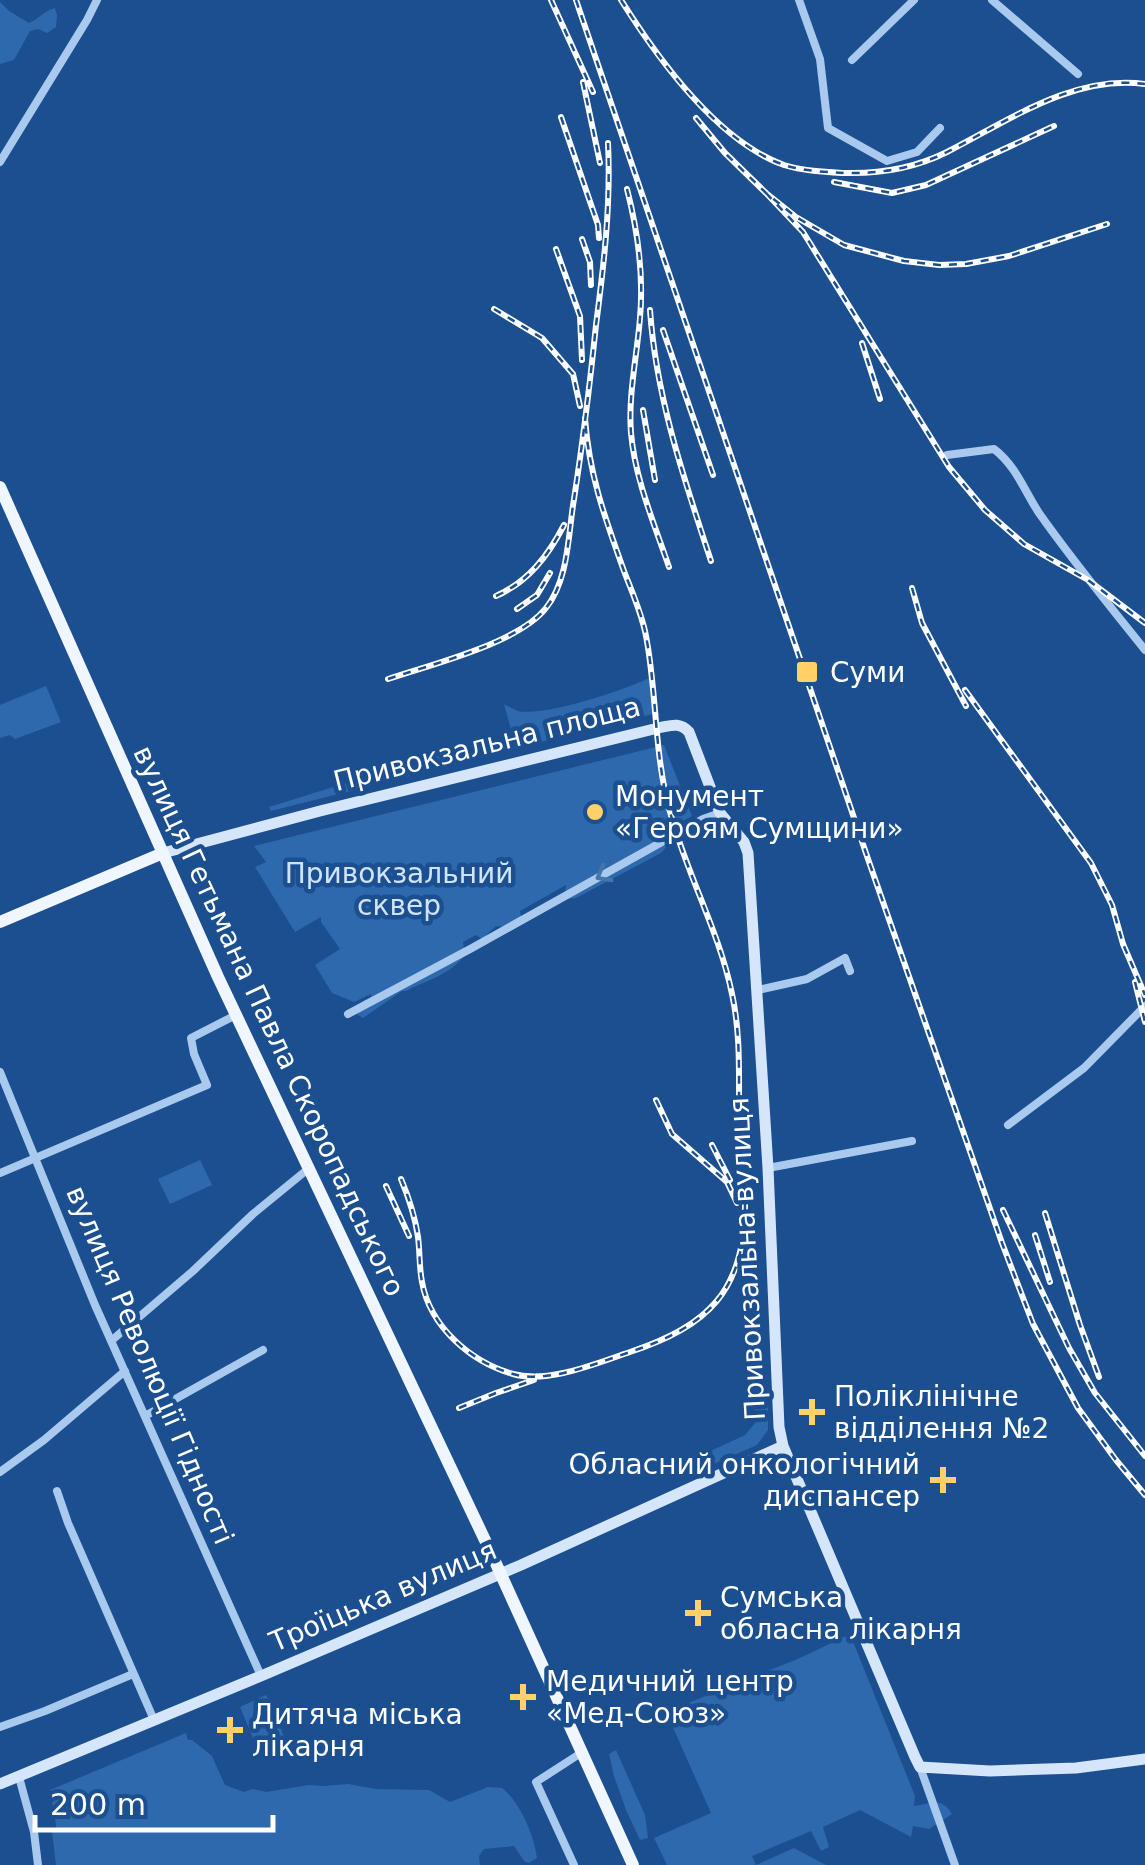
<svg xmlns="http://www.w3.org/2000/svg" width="1145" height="1865" viewBox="0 0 1145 1865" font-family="'DejaVu Sans',sans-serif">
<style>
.green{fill:#2e69ad}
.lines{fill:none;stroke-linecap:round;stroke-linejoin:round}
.minor{stroke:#a9c9ee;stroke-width:8}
.secondary{stroke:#d6e6fa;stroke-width:11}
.primary{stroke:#f0f6ff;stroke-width:12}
.rail-casing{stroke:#fff;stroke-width:6}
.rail{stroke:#1b4f8f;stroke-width:2.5;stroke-dasharray:8;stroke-linecap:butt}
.oneway{stroke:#4674ac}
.poi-dot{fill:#ffd166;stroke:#1b4f8f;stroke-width:4}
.labels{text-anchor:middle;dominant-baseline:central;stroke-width:9;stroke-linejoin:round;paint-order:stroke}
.poi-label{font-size:28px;fill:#fff;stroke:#1b4f8f;text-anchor:start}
.street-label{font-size:28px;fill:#fff;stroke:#1b4f8f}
.park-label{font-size:28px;fill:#cfe3fa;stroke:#1b4f8f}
</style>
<rect width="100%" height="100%" fill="#1b4f8f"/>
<!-- green -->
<path class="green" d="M0,2L9,11L29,23C39,19 43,11 55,8L57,15L56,27L47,33L38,29L30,31L14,60L0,64Z
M649,678L653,714L516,748L504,704C505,705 518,711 518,711C544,717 625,690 649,678Z
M46,686L61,722L15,739L10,735L0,738V705Z
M472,743L477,759L271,811L269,807L407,764L408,769L429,762V758Z
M664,745L692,816L671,828V842L661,853L576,898L567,899L565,895L566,885L520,911L521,917L505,927L496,926L482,939L476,935L463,942L465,955C450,975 427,980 406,991H402L363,1018L355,1013C357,1003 363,1001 371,997V994L354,1002L332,993L315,965L340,949L321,922V917L295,932L255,867L266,862L254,846Z
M200,1160L212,1185L170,1204L158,1179Z
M768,1386V1430L757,1445L698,1471L689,1461L745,1435L755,1423L754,1391Z
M850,1634L915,1796L914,1806C930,1804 942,1796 952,1814L929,1829L913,1826L911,1837L860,1810L823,1827L829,1847L821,1851L811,1831L752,1856L756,1865L794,1848L826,1865H667L654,1838L711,1813L666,1712L800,1658Z
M266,1695L287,1743L260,1755L240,1707Z
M186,1733L188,1740H192L212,1756L225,1785L244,1792L253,1789L266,1792L309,1785L324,1786L348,1784L376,1789L429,1790L450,1802L488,1787L502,1788C520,1802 534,1835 537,1858L529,1863L525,1862L514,1846L484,1849L479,1856L480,1865H56L52,1832L57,1831L50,1790Z
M616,1750L645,1815L648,1838L640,1840L626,1810L614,1776L609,1754Z"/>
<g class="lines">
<!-- minor -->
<path class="minor" d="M799,0L820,59L828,128L887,161L917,152L940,128
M992,0L1078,74
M852,60L914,0
M0,162L87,20L97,0
M947,455L994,449C1016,466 1024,490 1039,513C1072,560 1109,605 1145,650
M758,990L807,979L845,958L850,971
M348,1014L472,948L703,819L720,813
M0,1072L95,1305L261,1676
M1008,1125L1084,1068L1145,1006
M768,1168L912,1141
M0,1173L207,1085L194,1054L191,1038L236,1015
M111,1341L193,1271L253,1214L308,1169
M145,1416L263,1350
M0,1472L44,1440L125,1371
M57,1491L68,1523L154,1720
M0,1727L45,1711L133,1674
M920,1767L955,1865
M19,1777L34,1832L38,1865
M574,1865L536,1782L581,1753"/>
<!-- secondary -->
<path class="secondary" d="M163,853L320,811L658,728C670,726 679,721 689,732L720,813L744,842L748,853L768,1168L779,1427L783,1446L915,1757L920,1767L990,1771L1076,1768L1145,1759
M0,1784L261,1676L521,1565L783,1446"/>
<!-- primary -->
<path class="primary" d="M0,487L218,977L493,1557L633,1865
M0,922L163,853"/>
<defs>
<path id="rail" d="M551,0L593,92
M576,0L868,859L1002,1243L1033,1324L1078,1408L1116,1460L1145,1495
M621,0C658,59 717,141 784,165C803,171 825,172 844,173C881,174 915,168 947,152C1008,121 1074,74 1145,84
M583,82L600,163
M561,117L598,225L599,238
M696,118L725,153L766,193L796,217L844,245L904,261L939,265L966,264L1009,256L1107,224
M834,182L892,193L926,185L1054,126
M627,189C638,232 644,273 640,318C637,356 628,395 631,433C635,479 654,523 669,567
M766,193L803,232L949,467L985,510L1024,544L1088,580L1145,623
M582,239L590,262L591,285
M556,249L580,316L582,360
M494,309L542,338L573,374L580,406
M650,310C656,397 684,479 711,561
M663,330L713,475
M862,343L880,399
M643,410L655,480
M912,588L922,623L966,706
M496,596C528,582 548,556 564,525
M517,609L537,595L550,573
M388,679C432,664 519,643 546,608C569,579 568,534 574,499C583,441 590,383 596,325C604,264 611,204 608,143
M965,690L1091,863L1112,905L1123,944L1145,995
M1135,982L1145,1022
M656,1100L672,1134L727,1182L737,1203
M712,1145L730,1180
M401,1179C409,1198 415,1216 418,1237C420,1252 419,1267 422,1282C430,1327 471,1362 513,1374C548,1384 597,1363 630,1352C708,1326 745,1291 745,1205C745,1185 741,1165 740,1145C737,1095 743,1044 732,994C719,930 685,871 669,808C654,752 657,693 646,636C642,614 632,592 624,571C605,518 589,475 585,418
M386,1186L409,1236
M1003,1210L1069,1348L1095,1393L1145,1456
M1045,1213L1080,1325L1099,1377
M1035,1235L1050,1282
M459,1408L496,1393L534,1380"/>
</defs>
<!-- rail casing -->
<use href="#rail" class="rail-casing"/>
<!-- rail -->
<use href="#rail" class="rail"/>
</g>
<!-- one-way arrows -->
<defs><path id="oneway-chevron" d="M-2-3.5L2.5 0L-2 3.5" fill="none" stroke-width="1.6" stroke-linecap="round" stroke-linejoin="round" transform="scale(2.5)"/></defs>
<use class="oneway" href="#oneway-chevron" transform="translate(603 875) rotate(151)"/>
<!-- markers -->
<g class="poi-dot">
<rect x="795" y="660" width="24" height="24" rx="5"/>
<circle cx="595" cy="812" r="10"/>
<path d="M807 1397h10v10h10v10h-10v10h-10v-10h-10v-10h10z"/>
<path d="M938 1465h10v10h10v10h-10v10h-10v-10h-10v-10h10z"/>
<path d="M693 1598h10v10h10v10h-10v10h-10v-10h-10v-10h10z"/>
<path d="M518 1682h10v10h10v10h-10v10h-10v-10h-10v-10h10z"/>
<path d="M225 1715h10v10h10v10h-10v10h-10v-10h-10v-10h10z"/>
</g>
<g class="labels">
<!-- poi labels -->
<g class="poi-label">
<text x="830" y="672">Суми</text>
<text x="615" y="796">Монумент<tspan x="615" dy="32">«Героям Сумщини»</tspan></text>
<text x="834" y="1396">Поліклінічне<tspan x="834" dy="32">відділення №2</tspan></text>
<text x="920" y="1464" text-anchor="end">Обласний онкологічний<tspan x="920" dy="32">диспансер</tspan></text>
<text x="720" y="1597">Сумська<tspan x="720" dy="32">обласна лікарня</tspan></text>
<text x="546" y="1681">Медичний центр<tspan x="546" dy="32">«Мед-Союз»</tspan></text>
<text x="252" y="1714">Дитяча міська<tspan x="252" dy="32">лікарня</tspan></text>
</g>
<!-- street labels -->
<g class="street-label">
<text transform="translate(487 744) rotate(-14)">Привокзальна площа</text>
<text transform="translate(269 1021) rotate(65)">вулиця Гетьмана Павла Скоропадського</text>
<text transform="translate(747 1259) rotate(-93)">Привокзальна вулиця</text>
<text transform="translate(150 1365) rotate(67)">вулиця Революції Гідності</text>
<text transform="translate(383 1596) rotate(-23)">Троїцька вулиця</text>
</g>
<!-- park labels -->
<g class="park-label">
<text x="399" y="873">Привокзальний<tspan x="399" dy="32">сквер</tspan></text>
</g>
</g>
<!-- scale -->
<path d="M35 1815v15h238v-15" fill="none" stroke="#ffffff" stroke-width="5"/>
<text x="50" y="1815" font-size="30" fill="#ffffff" stroke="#1b4f8f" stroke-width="8" paint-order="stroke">200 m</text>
</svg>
